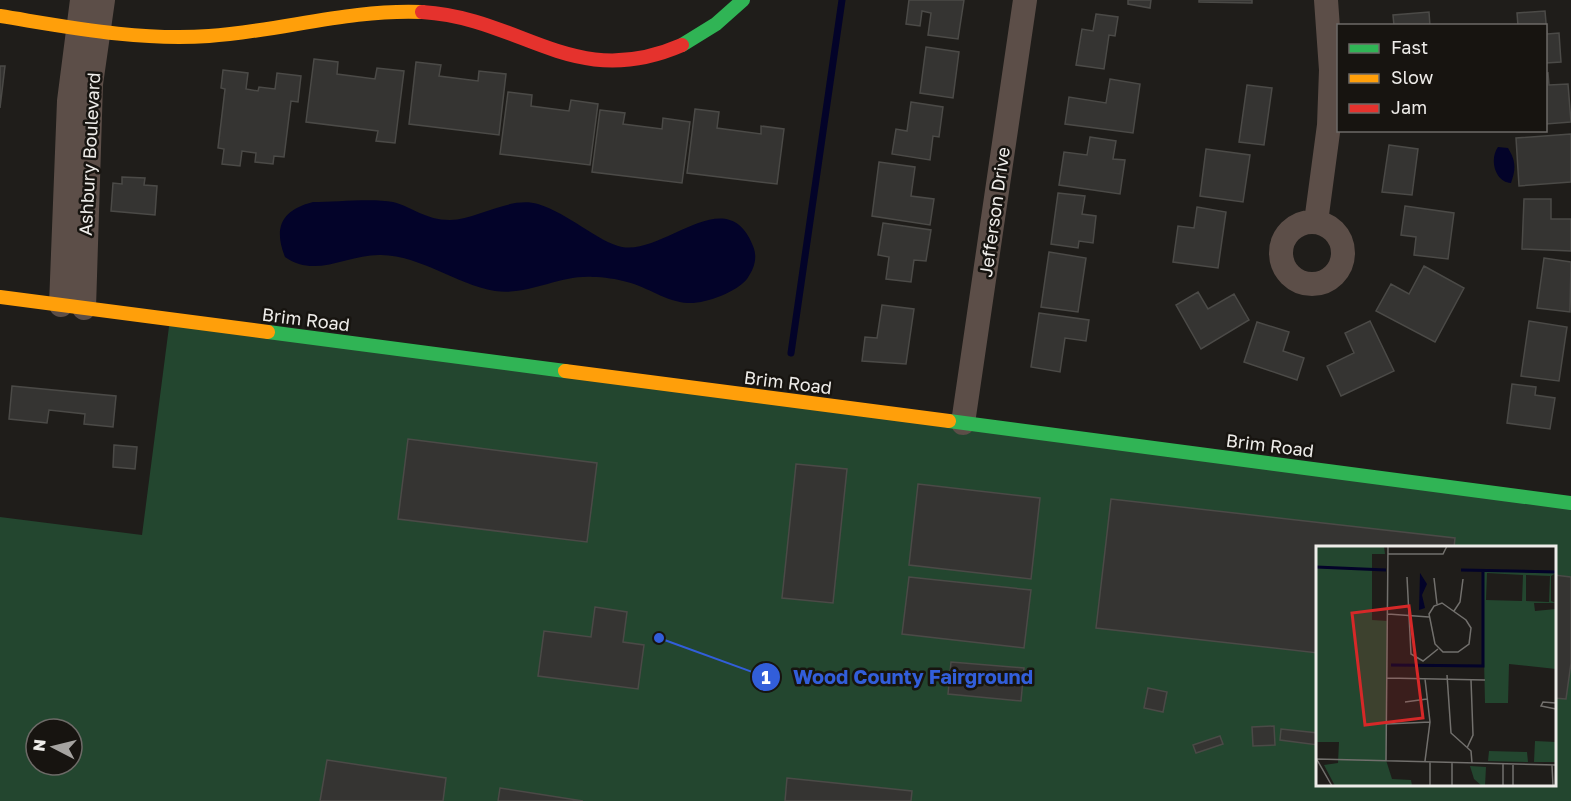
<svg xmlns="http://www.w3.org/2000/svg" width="1571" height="801" viewBox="0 0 1571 801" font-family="'Golos Text',sans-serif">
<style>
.green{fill:#23462f;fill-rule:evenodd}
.water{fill:#030329}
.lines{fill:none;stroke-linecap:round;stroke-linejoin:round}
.stream{stroke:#030329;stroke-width:7}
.building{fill:#353432;stroke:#4b4a47;stroke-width:1.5}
.street{stroke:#5c4e48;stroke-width:24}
.fast{stroke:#30b455;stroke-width:14}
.slow{stroke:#ff9f0a;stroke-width:14}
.jam{stroke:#e5322d;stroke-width:14}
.labels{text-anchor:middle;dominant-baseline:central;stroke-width:5;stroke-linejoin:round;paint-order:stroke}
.street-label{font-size:18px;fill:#eeece9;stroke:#171410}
.inset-river{fill:none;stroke:#030329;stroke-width:3}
.inset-road{fill:none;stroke:#72706d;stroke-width:1.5}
.view{fill:#d62828;fill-opacity:0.15;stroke:#d62828;stroke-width:3}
.inset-edge{fill:none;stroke:#eeece9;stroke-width:3}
.leader{fill:none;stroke:#325eda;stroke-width:2}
.callout-dot{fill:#325eda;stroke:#171410;stroke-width:2}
.mark-label{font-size:18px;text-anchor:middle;font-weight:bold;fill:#fff}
.callout-label{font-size:20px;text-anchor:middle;font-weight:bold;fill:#325eda;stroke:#171410;stroke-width:5;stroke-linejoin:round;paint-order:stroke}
</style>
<rect width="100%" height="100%" fill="#1f1d1a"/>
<!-- green -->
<path class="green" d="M170,319L1571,503V801H0V517L142,535ZM1318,548H1554V784H1318ZM36,729H72V765H36Z"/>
<!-- water -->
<path class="water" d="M1498,147L1508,148C1516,161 1516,169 1511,183C1495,182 1489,159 1498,147Z
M313,202C335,202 373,198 393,202C413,207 425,220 450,220C478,219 510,196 538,204C568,213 598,242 622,247C665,255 727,180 753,246C758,258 754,269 747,279C737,292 705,304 688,303C666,302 648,287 627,282C617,279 603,277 593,277C558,275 529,296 495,291C455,284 422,256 381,255C348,254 315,279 285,257C273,227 282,210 313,202Z"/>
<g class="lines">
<!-- stream -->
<path class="stream" d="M791,353L842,0"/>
</g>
<!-- building -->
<path class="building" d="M909,0H964L958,39L928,35L931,13L922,11L920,26L906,24Z
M1128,0H1151L1150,8L1128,4Z
M1199,0H1252V3L1199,2Z
M1545,11L1547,34L1559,33L1561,62L1546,63V26H1518L1517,13Z
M1429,12L1430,26H1394L1393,15Z
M1096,14L1118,17L1115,36L1109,35L1104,69L1076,65L1082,29L1093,31Z
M926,47L959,52L953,98L920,93Z
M314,59L338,62L337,74L375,79L377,68L404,71L395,143L376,141L378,131L306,122Z
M416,62L441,65L439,76L478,81L479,71L506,74L499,135L409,124Z
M0,66H5L0,108Z
M223,70L248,73L246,89L258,91L259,87L275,89L277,73L301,76L298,102L291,101L284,157L274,156L273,164L255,162L256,153L242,151L240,166L222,164L224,149L218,148L225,89L221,88Z
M1548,73L1549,85L1568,84L1571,122L1546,124V74Z
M1110,79L1140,84L1133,133L1065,124L1069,97L1106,103Z
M1247,85L1272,88L1264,145L1239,142Z
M508,92L532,95L531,106L569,111L571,100L598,104L590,165L500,154Z
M911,102L943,107L939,137L933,136L930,160L892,154L896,129L907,131Z
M695,109L719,112L717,128L761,134V126L784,129L777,184L687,173Z
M600,110L625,113L623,124L662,129L663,118L690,122L682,183L592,172Z
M1571,134V182L1519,186L1516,138Z
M1090,137L1116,141L1113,159L1125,160L1120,194L1059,185L1064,152L1087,155Z
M1389,145L1418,149L1412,195L1382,192Z
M1206,149L1250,155L1243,202L1200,196Z
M879,162L915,167L911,196L934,199L930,225L872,216Z
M122,177L145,178L144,185L157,186L155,215L111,211L113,183L122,184Z
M1058,193L1085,196L1082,214L1096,216L1093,243L1079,241L1078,248L1051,244Z
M1524,199H1551V219H1571V251L1522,249Z
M1405,206L1454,213L1448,259L1414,255L1416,237L1401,235Z
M1197,207L1226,212L1218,268L1173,262L1178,226L1194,228Z
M883,223L931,230L926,261L914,260L911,282L886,279L889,257L878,255Z
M1049,252L1086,258L1078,312L1041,307Z
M1544,258L1571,262L1570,312L1537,308Z
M1424,266L1464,288L1435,342L1376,311L1391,284L1409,294Z
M1198,292L1208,309L1234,294L1249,320L1201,349L1176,305Z
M882,305L914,309L906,364L862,361L865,337L877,338Z
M1039,313L1089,320L1086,341L1065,338L1060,372L1031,367Z
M1370,321L1394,371L1341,396L1327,366L1354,353L1345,333Z
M1529,321L1567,327L1559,381L1521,376Z
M1257,322L1289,332L1283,351L1304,358L1297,380L1244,362Z
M1512,384L1536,387L1535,395L1555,398L1550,429L1507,423Z
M12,386L116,396L113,427L84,424L85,414L49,410L47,423L9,419Z
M408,439L597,463L587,542L398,519Z
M114,445L137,447L135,469L113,467Z
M796,464L847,469L833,603L782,598Z
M918,484L1040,498L1031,579L909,565Z
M1111,499L1455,538L1454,548H1318V653L1096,628Z
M1554,575L1571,577V663L1566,699L1554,698Z
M909,577L1031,590L1024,648L902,634Z
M595,607L627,612L623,642L644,645L638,689L538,676L544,631L591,637Z
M951,662L1024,668L1021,701L948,694Z
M1148,688L1167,692L1163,712L1144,708Z
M1274,726L1275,745L1253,746L1252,727Z
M1281,729L1318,733V745L1280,740Z
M1220,736L1223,744L1196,753L1193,745Z
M327,760L446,778L443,801H320Z
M787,778L912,791L911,801H785Z
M500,788L583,801H498Z"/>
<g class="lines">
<!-- street -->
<path class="street" d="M1316,222L1329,125L1331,70L1326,0
M1281 253a31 31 0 1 1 62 0a31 31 0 1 1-62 0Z
M61,305L69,101L82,0
M84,308L91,84L103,0
M963,423L1025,0"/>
<!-- fast -->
<path class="fast" d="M682,45L716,24L743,0
M268,332L565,371
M949,421L1571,503"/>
<!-- slow -->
<path class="slow" d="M0,16C69,27 138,41 209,36C281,31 349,9 422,12
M0,297L268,332
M565,371L949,421"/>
<!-- jam -->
<path class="jam" d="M422,12C523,18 574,92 682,45"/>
</g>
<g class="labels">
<!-- street labels -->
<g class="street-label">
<text transform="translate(89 154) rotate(-87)">Ashbury Boulevard</text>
<text transform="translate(994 212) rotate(-82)">Jefferson Drive</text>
<text transform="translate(306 319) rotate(7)">Brim Road</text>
<text transform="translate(788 382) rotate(7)">Brim Road</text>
<text transform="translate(1270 445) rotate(7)">Brim Road</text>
</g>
</g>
<!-- overview -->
<g transform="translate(1316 546)">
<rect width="240" height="240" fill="#1f1d1a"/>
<path d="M0,0H68L69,8H56V74L72,75L70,214L76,233L95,234L96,240H19L8,219L22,217L23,196H0ZM166,25L240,27L235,30V55L240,57H218L219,65L240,63V123L193,118L192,157H169ZM171,27L207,29L206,55L170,54ZM210,29L234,30L233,56L210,55ZM219,195L240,196V216H218ZM173,205L211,206L212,216L172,215ZM170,221L169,240H166L158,233L154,220Z" fill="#23462f" fill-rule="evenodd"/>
<path d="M104,27L111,38L106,49L109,62L103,64Z" fill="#030329"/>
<path class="inset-river" d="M0,21L70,24M145,24L240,26M75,119L167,120V25"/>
<path class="inset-road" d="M72,8H127L131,0M91,31L95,108L107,115L122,103M118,32L121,58M126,57L150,74L155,82L153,98L142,106H127L119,98L113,68L118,60ZM138,65L144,56L147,33M72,68L113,71M131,129L135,187L155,205L156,217M71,132L169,134M89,156L111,153M240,157L227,156L225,160L240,163M71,178L114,176M151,202L157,189L155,134M0,212L16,240M1,213L240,219M70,215L72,0M109,215L114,176L109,133M114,216V240M136,217V240M187,218V240M236,219L237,240M197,240V219"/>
<path class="view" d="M93,60L107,172L49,179L36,67Z"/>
<rect width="240" height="240" class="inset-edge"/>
</g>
<!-- callouts -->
<path class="leader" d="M659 638L766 677"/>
<g class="callout-dot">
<circle cx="659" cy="638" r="6"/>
<circle cx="766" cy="677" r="15"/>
</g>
<g class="mark-label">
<text x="766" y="684">1</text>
</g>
<g class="callout-label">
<text x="913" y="684">Wood County Fairground</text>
</g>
<!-- legend -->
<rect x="1337" y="24" width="210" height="108" fill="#171410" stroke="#6d6a67" stroke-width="1.5"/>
<rect x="1349" y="44" width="30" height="9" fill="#30b455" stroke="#6d6a67" stroke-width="1.5"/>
<text x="1391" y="54" font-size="18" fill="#eeece9">Fast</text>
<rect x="1349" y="74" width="30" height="9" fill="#ff9f0a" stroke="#6d6a67" stroke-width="1.5"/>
<text x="1391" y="84" font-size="18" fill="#eeece9">Slow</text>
<rect x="1349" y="104" width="30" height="9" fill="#e5322d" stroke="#6d6a67" stroke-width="1.5"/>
<text x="1391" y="114" font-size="18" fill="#eeece9">Jam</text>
<!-- north arrow -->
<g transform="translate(54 747) rotate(277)"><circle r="28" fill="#171410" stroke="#6d6a67" stroke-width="1.5"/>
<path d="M0-4.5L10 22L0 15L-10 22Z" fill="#a6a4a1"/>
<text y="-9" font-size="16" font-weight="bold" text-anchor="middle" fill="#eeece9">N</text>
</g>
</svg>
